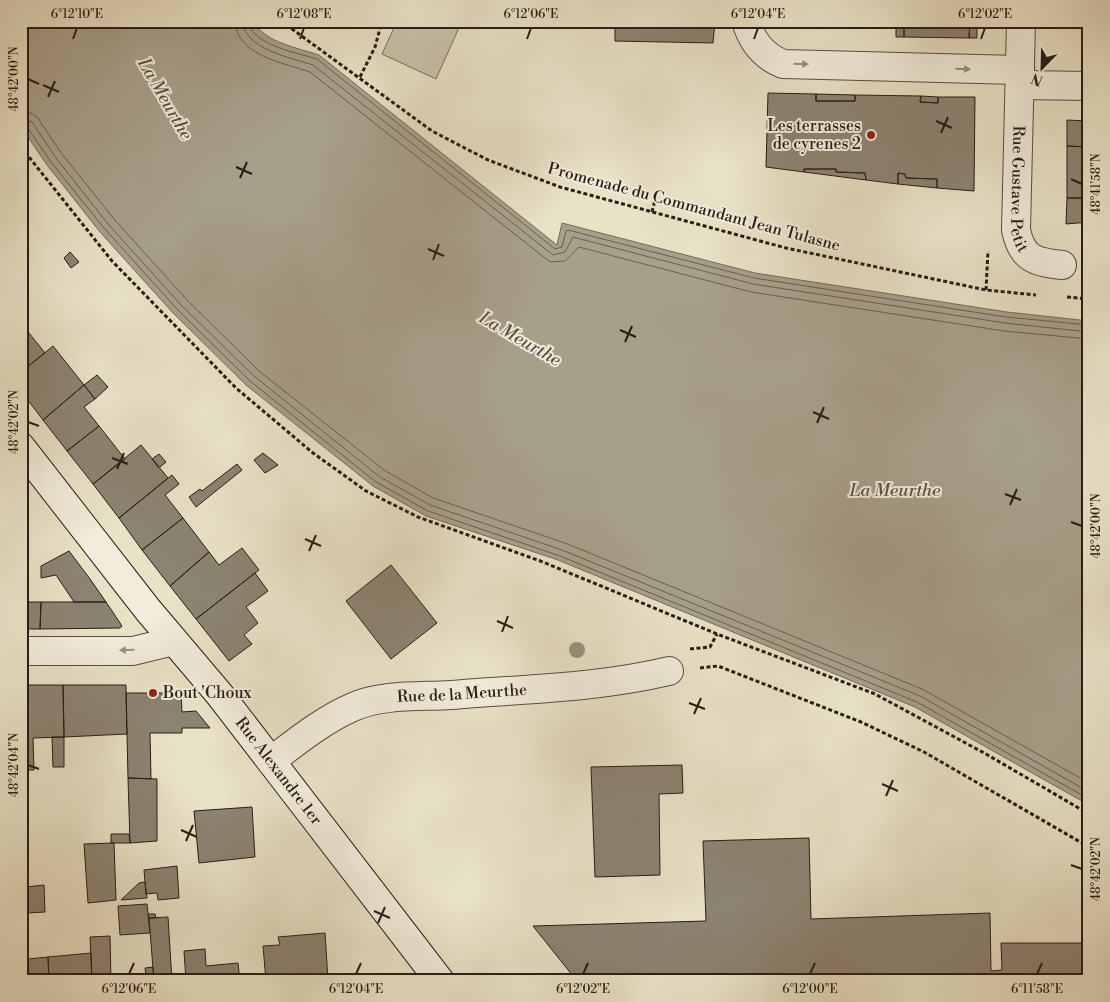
<svg xmlns="http://www.w3.org/2000/svg" width="1110" height="1002" viewBox="0 0 1110 1002" font-family="'Libre Bodoni',serif">
<style>
.green{fill:#c8c1a9;stroke:#786f5f}
.water{fill:#a79f8a;stroke:#746b5b}
.lines{fill:none;stroke-linecap:round;stroke-linejoin:round}
.shore{stroke:#685e50;stroke-width:1}
.building{fill:#8c8372;stroke:#281d15}
.street-casing{stroke:#584e42;stroke-width:30}
.secondary-casing{stroke:#281d15;stroke-width:30}
.path{stroke:#281d15;stroke-width:3;stroke-dasharray:4 2.5;stroke-linecap:butt}
.street{stroke:#f1ecdb;stroke-width:28}
.secondary{stroke:#f1ecdb;stroke-width:28}
.tree{fill:#99917d}
.oneway{fill:#978f82}
.ticks{fill:none;stroke:#281d15;stroke-width:2}
.poi-dot{fill:#8f2418;stroke:#f1ecdb;stroke-width:2}
.labels{text-anchor:middle;dominant-baseline:central;stroke-width:4;stroke-linejoin:round;paint-order:stroke}
.poi-label{font-size:16px;fill:#281d15;stroke:#f1ecdb;text-anchor:end}
.street-label{font-size:16px;fill:#281d15;stroke:#f1ecdb}
.water-label{font-size:18px;font-style:italic;fill:#5b5144;stroke:#f1ecdb}
.neatline{fill:none;stroke:#281d15;stroke-width:2}
.ticks-label{font-size:12px;text-anchor:middle;fill:#281d15}
</style>
<rect width="100%" height="100%" fill="#e9e2c7"/>
<filter id="stains"><feTurbulence type="fractalNoise" baseFrequency=".004" numOctaves="4"/><feColorMatrix values="0 0 0 0 .2 0 0 0 0 .09 0 0 0 0 .02 0 0 0 .5 -.17"/></filter>
<radialGradient id="worn" r=".72"><stop offset=".6" stop-color="#630" stop-opacity="0"/><stop offset="1" stop-color="#630" stop-opacity=".3"/></radialGradient>
<!-- green -->
<path class="green" d="M397,21H462L436,79L382,54Z"/>
<!-- water -->
<path class="water" d="M21,21H252C267,43 295,47 319,55L557,245L562,223L755,273L1007,312L1089,321V805L915,707L558,560L426,516L373,486L246,385L173,313L100,232L47,165L21,127Z"/>
<g class="lines">
<!-- shore -->
<path class="shore" d="M235,21C236,56 285,63 310,72L550,262L565,261L579,247L751,292L1004,331L1089,339
M242,21C244,49 292,58 313,65L553,255L565,252L573,237L753,284L1005,323L1089,332
M248,21C251,45 298,53 317,59L555,249L562,247L566,231L568,230L754,278L1006,317L1089,325
M21,111L29,112L37,117L62,154L114,219L187,300L259,371L384,470L433,498L565,543L922,689L1089,783
M21,118L32,122L56,158L108,224L181,305L254,376L380,477L430,505L562,550L920,696L1089,792
M21,125L27,127L51,162L104,228L177,309L250,381L376,482L428,511L560,556L917,702L1089,799"/>
</g>
<!-- building -->
<path class="building" d="M615,21H715L713,43L615,41Z
M896,21H904V37H896Z
M904,21H970L969,38L904,37Z
M970,21H977V38H969Z
M768,93L816,94V101H855V95L921,96L920,102L938,103V97H975L974,191L937,188V179L906,178L905,174L898,173V184L866,180L865,173L836,172V169H804V172L766,167Z
M816,94L855,95V101H816Z
M921,96L938,97V103L920,102Z
M1067,120L1089,121V147L1067,146Z
M1067,146L1089,147V198H1067Z
M804,169H836V172L865,173L866,180L804,172Z
M898,173L905,174L906,178L937,179V188L898,184Z
M1067,198H1089V222L1066,224Z
M70,252L79,262L71,268L64,258Z
M21,323L45,353L21,372Z
M53,346L84,385L43,420L21,391V372Z
M97,375L108,387L95,399L84,385Z
M84,385L95,399L84,407L99,426L67,451L43,420Z
M99,426L125,459L93,484L67,451Z
M141,445L168,478L119,518L93,484Z
M263,453L278,465L265,473L254,460Z
M159,454L166,462L159,468L152,459Z
M237,464L242,470L196,507L189,497L200,489L202,491Z
M172,475L179,484L165,495L183,518L142,550L119,518Z
M183,518L209,552L170,586L142,550Z
M242,548L259,570L196,619L170,586L209,552L219,565Z
M69,551L90,579L106,602H74L56,575L41,578V566Z
M391,565L437,623L391,659L346,601Z
M255,573L268,591L246,607L258,623L244,635L252,644L229,661L196,619Z
M21,602H41L40,629H21Z
M41,602H106L122,626L120,628L40,629Z
M21,685H63L64,737L33,738L34,770H27L26,774H21Z
M63,685H126L127,734L64,737Z
M126,693H181L182,712L196,711L210,728H182V733H150L151,779L128,778Z
M52,737H64V767H53Z
M682,765L683,793L659,794L660,875L595,877L591,767Z
M128,778L157,779V841L130,843Z
M252,807L255,857L199,863L194,811Z
M21,826H23L24,842H21Z
M111,834H129L130,843H111Z
M809,838L811,919L990,913L991,971L1002,970L1001,943H1089V981H577L533,926L706,921L703,841Z
M114,843L116,900L88,903L84,844Z
M177,866L179,898L158,900L157,893L146,894L144,870Z
M145,882L147,898L121,900L139,883Z
M44,885L45,912L26,913V887Z
M147,904L150,933L120,935L118,906Z
M148,914H155L156,918H149Z
M168,917L172,981H154L149,918Z
M325,933L328,980L266,981L263,946L280,945L278,937Z
M110,936L111,981H92L90,937Z
M205,949L206,966L238,963L240,981H186L184,951Z
M91,953L92,981H49L48,957Z
M28,955L29,981H21V956Z
M48,957L49,981H29L28,959Z
M153,967L154,981H147L145,968Z"/>
<g class="lines">
<defs>
<g id="street">
<path d="M746,21C752,42 763,56 783,64L1020,70"/>
<path id="s1" d="M1021,21L1016,230C1022,259 1035,262 1062,265"/>
<path d="M1020,85L1089,86"/>
<path d="M21,651H133L174,641"/>
<path id="s2" d="M271,761C296,742 323,720 353,707C382,694 420,697 451,695C523,689 598,688 669,671"/>
</g>
<g id="secondary">
<path id="s3" d="M21,447L148,610L220,695L440,981"/>
</g>
</defs>
<!-- street casing -->
<use href="#street" class="street-casing"/>
<!-- secondary casing -->
<use href="#secondary" class="secondary-casing"/>
<!-- path -->
<path class="path" d="M281,21L432,131L488,160L560,187L786,248L986,290L1036,295
M360,77L375,47L382,21
M21,147L112,261L236,388L313,453L366,491L418,517L543,562L717,634L875,694L986,754L1089,814
M652,212L656,196
M986,290L988,251
M1067,297L1089,299
M690,649L710,647L717,634
M700,668L718,666L861,722L924,752L1089,847"/>
<!-- street -->
<use href="#street" class="street"/>
<!-- secondary -->
<use href="#secondary" class="secondary"/>
</g>
<!-- trees -->
<circle class="tree" cx="577" cy="650" r="8"/>
<!-- one-way arrows -->
<defs><path id="oneway-solid" d="M-6-.8H1V-3.2L6.5 0L1 3.2V.8H-6Z" transform="scale(1.25)"/></defs>
<g class="oneway">
<use href="#oneway-solid" transform="translate(801 64) rotate(2)"/>
<use href="#oneway-solid" transform="translate(963 69) rotate(2)"/>
<use href="#oneway-solid" transform="translate(127 650) rotate(178)"/>
</g>
<!-- ticks -->
<path class="ticks" d="M73,39L77,28M300,39L304,28M527,39L531,28M754,39L758,28M981,39L985,28M28,79L39,84M43,85L59,92M48,97L55,81M936,121L952,128M941,133L948,117M236,167L252,174M240,178L247,162M1071,179L1082,184M428,249L444,256M433,260L439,244M620,330L636,337M625,342L632,326M813,412L829,419M28,422L39,426M817,423L824,407M112,458L128,464M117,469L124,453M1005,494L1021,500M1010,505L1017,489M1071,522L1082,526M305,539L321,546M309,551L316,535M497,621L513,628M502,632L508,616M689,703L705,709M694,714L701,698M28,765L39,769M882,784L898,791M886,796L893,780M181,830L197,837M186,841L193,825M1071,865L1082,869M374,911L390,918M378,923L385,907M129,974L134,963M356,974L361,963M583,974L588,963M810,974L815,963M1037,974L1042,963"/>
<!-- markers -->
<g class="poi-dot">
<circle cx="871" cy="135" r="5"/>
<circle cx="153" cy="693" r="5"/>
</g>
<g class="labels">
<!-- poi labels -->
<g class="poi-label">
<text x="861" y="126">Les terrasses<tspan x="861" dy="18">de cyrenes 2</tspan></text>
<text x="163" y="693" text-anchor="start">Bout 'Choux</text>
</g>
<!-- street labels -->
<g class="street-label">
<text stroke="none"><textPath href="#s1" startOffset="168">Rue Gustave Petit</textPath></text>
<text transform="translate(694 207) rotate(15)">Promenade du Commandant Jean Tulasne</text>
<text stroke="none"><textPath href="#s2" startOffset="209">Rue de la Meurthe</textPath></text>
<text stroke="none"><textPath href="#s3" startOffset="414">Rue Alexandre 1er</textPath></text>
</g>
<!-- water labels -->
<g class="water-label">
<text transform="translate(165 99) rotate(60)">La Meurthe</text>
<text transform="translate(520 339) rotate(30)">La Meurthe</text>
<text x="895" y="490">La Meurthe</text>
</g>
</g>
<!-- margin -->
<rect width="1110" height="1002" fill="none" stroke="#e9e2c7" stroke-width="55"/>
<!-- north arrow -->
<g transform="translate(1042 68) rotate(203)" stroke="#f1ecdb" stroke-width="4" paint-order="stroke">
<path d="M0-4L9 19L0 12L-9 19Z" fill="#281d15"/>
<text y="-8" font-size="14" font-weight="bold" text-anchor="middle" fill="#281d15">N</text>
</g>
<rect x="28" y="28" width="1054" height="946" class="neatline"/>
<g class="ticks-label">
<text x="77" y="18">6°12'10"E</text>
<text x="304" y="18">6°12'08"E</text>
<text x="531" y="18">6°12'06"E</text>
<text x="758" y="18">6°12'04"E</text>
<text x="985" y="18">6°12'02"E</text>
<text transform="translate(14 79) rotate(-90)" y="4">48°42'00"N</text>
<text transform="translate(1096 184) rotate(-90)" y="4">48°41'58"N</text>
<text transform="translate(14 422) rotate(-90)" y="4">48°42'02"N</text>
<text transform="translate(1096 526) rotate(-90)" y="4">48°42'00"N</text>
<text transform="translate(14 765) rotate(-90)" y="4">48°42'04"N</text>
<text transform="translate(1096 869) rotate(-90)" y="4">48°42'02"N</text>
<text x="129" y="993">6°12'06"E</text>
<text x="356" y="993">6°12'04"E</text>
<text x="583" y="993">6°12'02"E</text>
<text x="810" y="993">6°12'00"E</text>
<text x="1037" y="993">6°11'58"E</text>
</g>
<rect width="100%" height="100%" filter="url(#stains)"/>
<rect width="100%" height="100%" fill="url(#worn)"/>
</svg>
